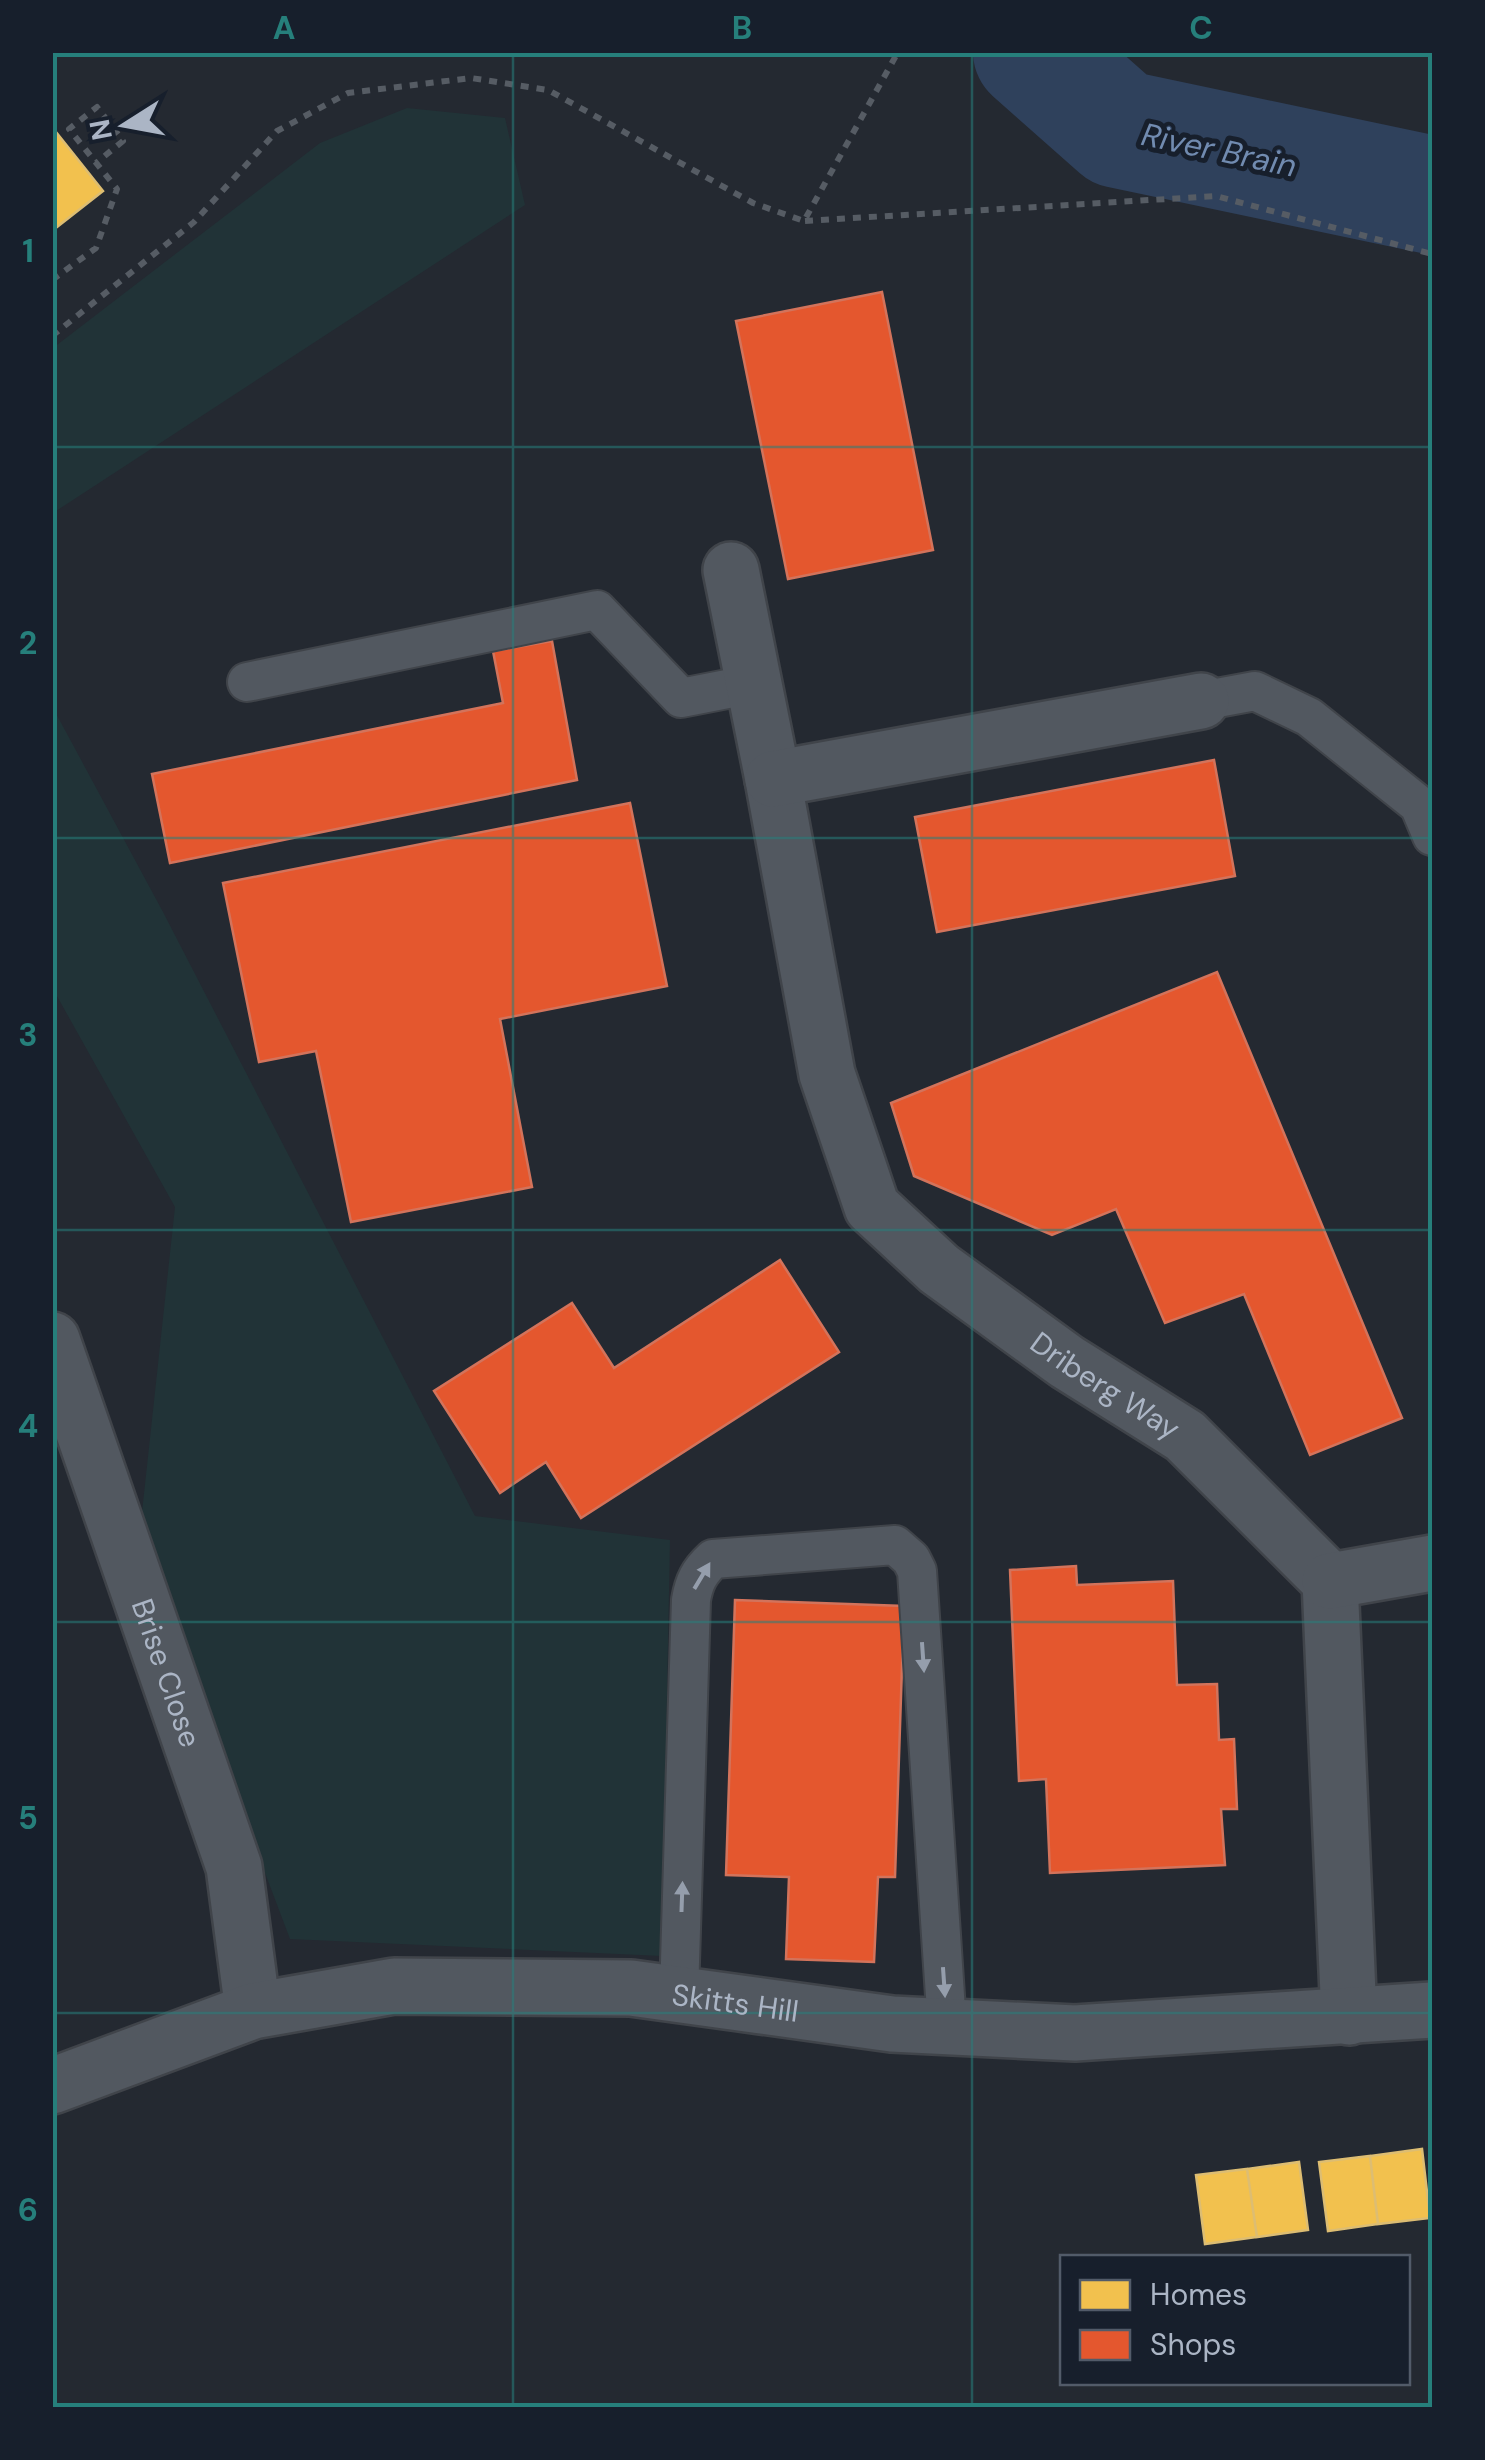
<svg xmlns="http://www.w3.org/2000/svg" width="1485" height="2460" viewBox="0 0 1485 2460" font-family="'DM Sans',sans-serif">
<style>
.green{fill:#213337}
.homes{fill:#f2c14e;stroke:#ddbd72;stroke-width:2.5}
.shops{fill:#e4572e;stroke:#d3735b;stroke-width:2.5}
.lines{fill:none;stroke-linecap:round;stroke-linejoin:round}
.river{stroke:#2f415c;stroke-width:118}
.service-casing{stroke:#40444a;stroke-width:42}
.minor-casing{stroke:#40444a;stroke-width:60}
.tertiary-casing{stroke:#40444a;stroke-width:60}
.path{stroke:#565c64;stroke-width:6;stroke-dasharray:8 8;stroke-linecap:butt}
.service{stroke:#525860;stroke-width:38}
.minor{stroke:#525860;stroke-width:55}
.tertiary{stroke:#525860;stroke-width:55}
.oneway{fill:#959eac}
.grid{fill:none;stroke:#267f7b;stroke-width:2.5;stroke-opacity:0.55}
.labels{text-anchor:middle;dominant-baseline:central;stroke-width:10;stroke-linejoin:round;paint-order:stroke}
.street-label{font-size:30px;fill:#abb5c5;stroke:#171f2c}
.water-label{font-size:32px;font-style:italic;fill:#718bb0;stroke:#171f2c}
.neatline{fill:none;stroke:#267f7b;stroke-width:4}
.grid-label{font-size:32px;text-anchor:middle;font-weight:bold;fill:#267f7b}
</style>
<rect width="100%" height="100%" fill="#242931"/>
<!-- green -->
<path class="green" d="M407,108L505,118L525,205L53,513V348L320,143Z
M52,706L163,912L475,1516L670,1540L662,1956L290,1939L139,1540L175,1207L53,989Z"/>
<!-- homes -->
<path class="homes" d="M52,127L103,191L52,231Z
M1422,2149L1430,2218L1378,2224L1370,2156Z
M1370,2156L1378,2224L1328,2231L1319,2162Z
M1299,2162L1308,2230L1257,2237L1247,2169Z
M1247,2169L1257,2237L1205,2244L1196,2175Z"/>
<!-- shops -->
<path class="shops" d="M882,292L933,550L788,579L736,321Z
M552,641L577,780L170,863L152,774L503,703L493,651Z
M1214,760L1235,876L937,932L915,817Z
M630,803L667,986L500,1019L532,1187L351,1222L316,1051L259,1062L223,883Z
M1217,972L1402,1418L1310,1455L1244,1294L1165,1323L1116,1209L1052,1235L914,1176L891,1103Z
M780,1260L839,1352L581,1518L546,1462L500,1493L434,1391L572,1303L614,1368Z
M1076,1566L1077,1585L1173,1581L1177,1685L1217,1684L1219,1740L1234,1739L1237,1809H1221L1225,1865L1050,1873L1046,1779L1019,1781L1010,1570Z
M735,1600L904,1606L895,1877H878L874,1962L786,1959L789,1877L726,1875Z"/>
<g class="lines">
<!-- river -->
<path class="river" d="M1032,52L1119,129L1432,195"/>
<defs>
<path id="service" d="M247,682L597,610L681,698L753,684
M1201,701L1255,691L1309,717L1419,805L1432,836
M679,1995L691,1600C694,1582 699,1572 713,1559L895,1545L911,1559L917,1571L947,2026"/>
<g id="minor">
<path id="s1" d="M731,570L773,779L827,1074L872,1207L939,1269L1067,1362L1185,1436L1330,1581L1349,2017"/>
<path d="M773,779L1201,701"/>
<path id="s2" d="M52,1340L234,1867L253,2011"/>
<path d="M1330,1581L1432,1563"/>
</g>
<g id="tertiary">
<path id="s3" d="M52,2086L253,2011L394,1986L631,1988L892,2024L1075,2033L1432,2010"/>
</g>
</defs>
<!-- service casing -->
<use href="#service" class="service-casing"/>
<!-- minor casing -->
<use href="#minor" class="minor-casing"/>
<!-- tertiary casing -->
<use href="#tertiary" class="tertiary-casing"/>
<!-- path -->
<path class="path" d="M805,221L1216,196L1432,254
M52,280L96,248L117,189L69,129L97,107L123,141L96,163
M52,336L194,222L277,131L348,93L471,78L548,90L753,203L804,221L898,52"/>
<!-- service -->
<use href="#service" class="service"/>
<!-- minor -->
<use href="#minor" class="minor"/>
<!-- tertiary -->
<use href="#tertiary" class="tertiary"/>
</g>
<!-- one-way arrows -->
<defs><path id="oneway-solid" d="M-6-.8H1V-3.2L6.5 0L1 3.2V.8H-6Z" transform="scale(2.5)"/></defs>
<g class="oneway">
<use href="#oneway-solid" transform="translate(702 1576) rotate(-59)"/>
<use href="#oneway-solid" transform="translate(923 1657) rotate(86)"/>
<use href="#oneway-solid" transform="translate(682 1897) rotate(-88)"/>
<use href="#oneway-solid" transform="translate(944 1982) rotate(86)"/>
</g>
<!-- grid -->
<path class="grid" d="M513,52V2408M972,52V2408M52,447H1432M52,838H1432M52,1230H1432M52,1622H1432M52,2013H1432"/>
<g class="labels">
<!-- street labels -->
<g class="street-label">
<text stroke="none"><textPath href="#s1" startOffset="948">Driberg Way</textPath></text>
<text stroke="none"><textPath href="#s2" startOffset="352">Brise Close</textPath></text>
<text stroke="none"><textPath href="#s3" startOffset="700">Skitts Hill</textPath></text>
</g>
<!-- water labels -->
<g class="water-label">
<text transform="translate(1219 150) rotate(12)">River Brain</text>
</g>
</g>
<!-- border -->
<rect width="1485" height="2460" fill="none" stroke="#171f2c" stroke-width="110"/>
<!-- legend -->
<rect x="1060" y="2255" width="350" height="130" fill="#171f2c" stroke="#525b69" stroke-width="2.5"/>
<rect x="1080" y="2280" width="50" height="30" fill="#f2c14e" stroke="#525b69" stroke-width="2.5"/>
<text x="1150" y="2305" font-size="30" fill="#abb5c5">Homes</text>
<rect x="1080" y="2330" width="50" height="30" fill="#e4572e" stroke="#525b69" stroke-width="2.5"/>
<text x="1150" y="2355" font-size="30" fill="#abb5c5">Shops</text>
<!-- north arrow -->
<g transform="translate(125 125) rotate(259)" stroke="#171f2c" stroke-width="8" paint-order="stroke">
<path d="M0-8L18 38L0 25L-18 38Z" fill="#abb5c5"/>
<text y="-15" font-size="28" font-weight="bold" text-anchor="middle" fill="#abb5c5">N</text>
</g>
<rect x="55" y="55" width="1375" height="2350" class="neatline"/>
<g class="grid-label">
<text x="284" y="39">A</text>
<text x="742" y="39">B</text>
<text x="1201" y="39">C</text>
<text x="28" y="262">1</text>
<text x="28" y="654">2</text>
<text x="28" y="1046">3</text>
<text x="28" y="1437">4</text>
<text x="28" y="1829">5</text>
<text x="28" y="2221">6</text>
</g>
</svg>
